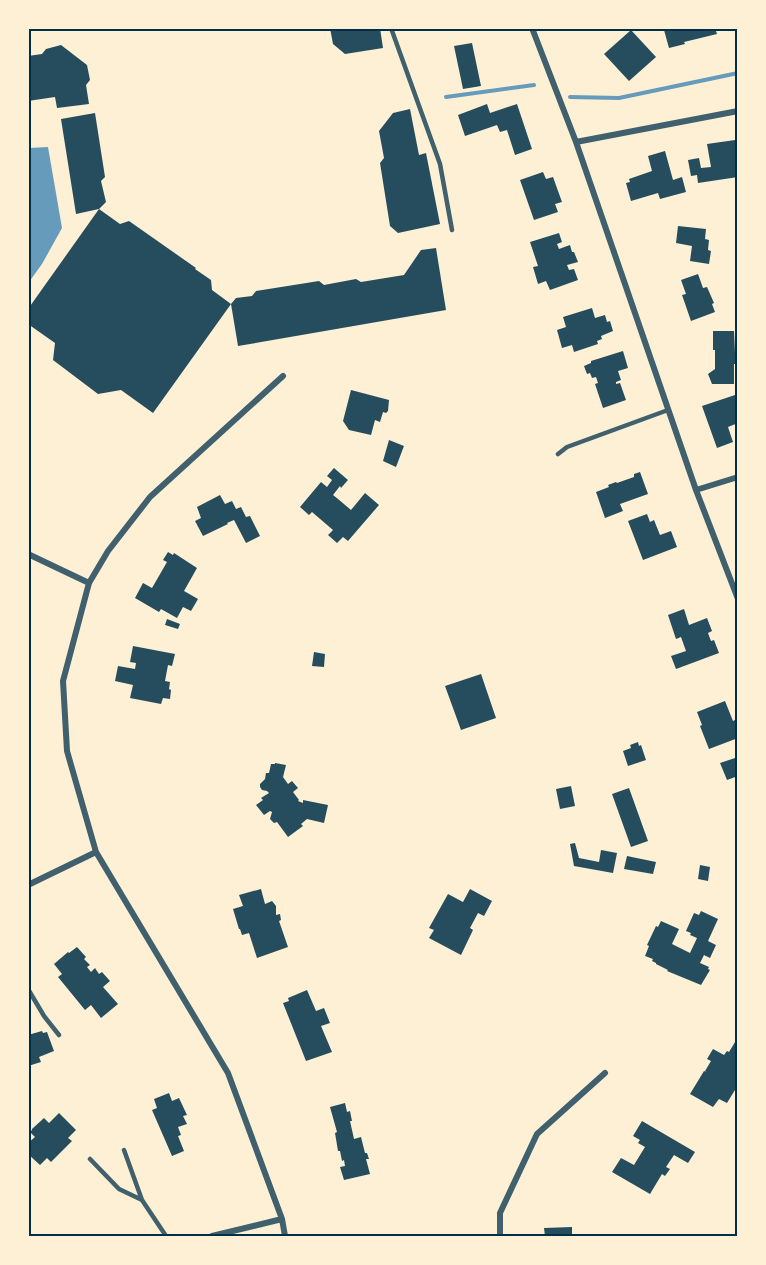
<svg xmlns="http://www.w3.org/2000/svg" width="766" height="1265" viewBox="0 0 766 1265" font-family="'Nunito Sans',sans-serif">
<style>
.water{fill:#669bbc}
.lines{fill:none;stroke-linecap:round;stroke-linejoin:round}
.stream{stroke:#669bbc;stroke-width:4}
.building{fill:#264d5e}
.service{stroke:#3f606c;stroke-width:4.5}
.minor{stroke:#3f606c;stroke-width:6}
.neatline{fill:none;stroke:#003049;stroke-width:2}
</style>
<rect width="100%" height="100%" fill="#fdf0d5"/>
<!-- water -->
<path class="water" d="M48,147L62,228L42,264L29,282V148Z"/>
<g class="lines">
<!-- stream -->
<path class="stream" d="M446,97L534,85
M570,97L619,98L738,73"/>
</g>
<!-- building -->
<path class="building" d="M330,28H380L383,48L345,54L333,44Z
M671,28H715L717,34L684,42L685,44L669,48L664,30Z
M631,30L656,57L629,81L604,54Z
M472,43L481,86L463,89L454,46Z
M61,45L87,65L90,80L86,85L89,104L57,108L55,97L28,101V56L42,54L46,49Z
M487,104L490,113L517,104L532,149L515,155L507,130L500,132L497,125L465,136L458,115Z
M410,109L419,155L426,153L440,224L398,233L390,226L380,163L384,158L379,131L393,113Z
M95,113L105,177L101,181L106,202L99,209L76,214L61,119Z
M735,140L738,150V177L698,183L697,175L691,176L688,160L699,158L701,168L711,167L707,144Z
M665,151L673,180L682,177L686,192L660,199L658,193L631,201L626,183L630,182L629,179L652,171L648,156Z
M543,172L546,179L553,177L562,202L555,204L558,212L534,220L520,180Z
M99,209L120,224L129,221L196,268L195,269L211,280L212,290L231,304L153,413L121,390L98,394L53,360L55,343L28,324V309Z
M678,226L706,229L705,239L709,240L708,250L711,251L709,264L690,261L692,246L676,243Z
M559,233L562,242L557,244L559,249L570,245L572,252H574L578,262L567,265L569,270L574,269L578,280L550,290L546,281L538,284L533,267L538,266L530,242Z
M436,248L446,310L238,346L231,304L236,298L252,296L256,291L319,281L324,285L356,279L361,282L404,275L421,250Z
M698,274L703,288L707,287L714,303L712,304L715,312L691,321L682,295L686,294L681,280Z
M592,308L595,318L605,315L607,322L610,321L613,331L601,336L602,339L597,341L598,344L574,352L572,345L562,348L557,330L566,327L563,317Z
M713,331H734L735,353H738V364H734V384H712L708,374L715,369V350H713Z
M623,351L628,368L618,371L621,380L616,382V384L620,383L626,400L603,408L595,384L598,383L596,377L592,378L590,373L587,374L584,366L591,363V361Z
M351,390L389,400L388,411L386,413L383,412L380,422L375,420L371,435L349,430L343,421Z
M738,394V423L728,427L733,442L717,448L702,406Z
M389,440L404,446L396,467L383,461Z
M334,468L348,480L341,488L340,486L333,495L338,499L351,510L365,493L379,505L348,541L343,537L337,543L328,535L333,530L312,512L309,515L300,507L321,482L327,487L332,480L327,476Z
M640,472L648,494L620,504L623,511L605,518L596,492L609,487L608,485L616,482L617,483L634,477V474Z
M220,495L225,504L232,501L236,509L241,507L246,517L250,516L260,536L246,543L234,520L227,523L228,524L203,536L195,521L201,518L197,507Z
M647,514L650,522L654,520L660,535L671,531L677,547L643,560L628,521Z
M168,552L173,555L174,553L197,568L184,591L198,599L191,611L183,607L177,618L161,609L159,612L135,598L143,583L152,588L167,562L163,560Z
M684,609L689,625L707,618L712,631L708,633L711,641L714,640L719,653L676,669L671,656L686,651L681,637L676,639L668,615Z
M167,619L180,624L178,629L165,625Z
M133,646L175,654L172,666L168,665L165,681L170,682L169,689L171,690L170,699L163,698L161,704L130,698L133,685L115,681L118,666L135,669L136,663L130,662Z
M314,652L325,654L324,667L312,666Z
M481,674L496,718L461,730L445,686Z
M725,701L733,721L735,720L738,727V738L709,749L700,726L702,725L697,712Z
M638,742L639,746L641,745L646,760L628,766L623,751L631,748L630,745Z
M738,757V776L727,780L720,763Z
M275,763L286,765L283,777L288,784L292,781L298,788L293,792L299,800L298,801L303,803V800L328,805L324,823L307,819L301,824L303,826L288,837L277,822L274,823L270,819L272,812L270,811L264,815L256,805L263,800L261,798L269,793L267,791L262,790L260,787V784L265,779L266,773H269L271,764H275Z
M571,786L575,806L560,809L556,789Z
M629,788L648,841L631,847L612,794Z
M575,843L579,858L599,862L601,850L617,853L613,873L574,866L570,844Z
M627,856L656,862L653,874L624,869Z
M700,865L710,867L708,881L698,879Z
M261,889L265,904L272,901L276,906V915L280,914L281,920L279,921L288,947L257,958L249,933L242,935L240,929H239L233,909L243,906L239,895Z
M470,889L492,901L484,916L478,913L470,928L473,930L461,955L429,938L434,930L429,928L448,894L463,902Z
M701,911L718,919L708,941L716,945L710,958L704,955L700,963L709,967L708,969L710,970L701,985L667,971L668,970L656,964V963L652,961L653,959L645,956L649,946L647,945L656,926L658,927L661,921L679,929L672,944L690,953L697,938L690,935L691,933L686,931L694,913L699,915Z
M77,947L86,957L84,959L90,965L87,967L91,972L95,968L99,974L102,972L110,981L103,987L118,1004L101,1018L91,1005L85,1010L58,977L62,974L54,964L68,952L69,953Z
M307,990L316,1011L324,1008L330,1023L321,1026L332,1052L306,1061L283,1003L289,1001L288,998Z
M42,1031L43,1033L47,1032L54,1051L39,1057L41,1062L28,1066V1035Z
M738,1037V1085L727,1103L719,1099L713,1107L690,1094L704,1071L707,1072L705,1071L711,1061L707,1059L713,1049L724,1055L727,1051L729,1052Z
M169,1093L172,1101L179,1098L187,1115L183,1116L187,1124L178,1127L181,1135L178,1136L184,1151L172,1156L152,1110L157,1108L154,1099Z
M345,1103L347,1112L350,1111L352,1121H350L354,1139L361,1137L365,1153H367L369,1159H366L370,1174L344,1180L340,1167L345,1166L344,1160L342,1161L340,1151H338L335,1133L337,1132L330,1107Z
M59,1113L76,1130L68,1138L72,1141L51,1162L47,1158L40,1165L28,1154V1143L35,1137L30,1132L32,1130V1129L44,1118L49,1123Z
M642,1121L695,1152L688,1163L674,1155L666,1167L670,1169L665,1176L662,1174L650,1194L612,1172L621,1158L634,1165L637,1160L645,1147L638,1143L640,1140L633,1136Z
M572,1227V1236H545L544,1228Z"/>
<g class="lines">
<!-- service -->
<path class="service" d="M391,28L440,164L452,230
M558,454L567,447L668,410
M28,989L44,1016L59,1035
M124,1150L142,1200L166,1236
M90,1159L119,1189L142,1200"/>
<!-- minor -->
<path class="minor" d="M532,28L576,142L696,490L738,599
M576,142L738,111
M283,376L150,497L108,551L89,583L63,681L67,751L96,852L228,1073L282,1219L285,1236
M696,490L738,477
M28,554L89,583
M28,885L96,852
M212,1236L282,1219
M500,1236V1213L537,1134L605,1073"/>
</g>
<!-- border -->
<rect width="766" height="1265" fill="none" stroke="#fdf0d5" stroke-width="60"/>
<rect x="30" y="30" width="706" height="1205" class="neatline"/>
</svg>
